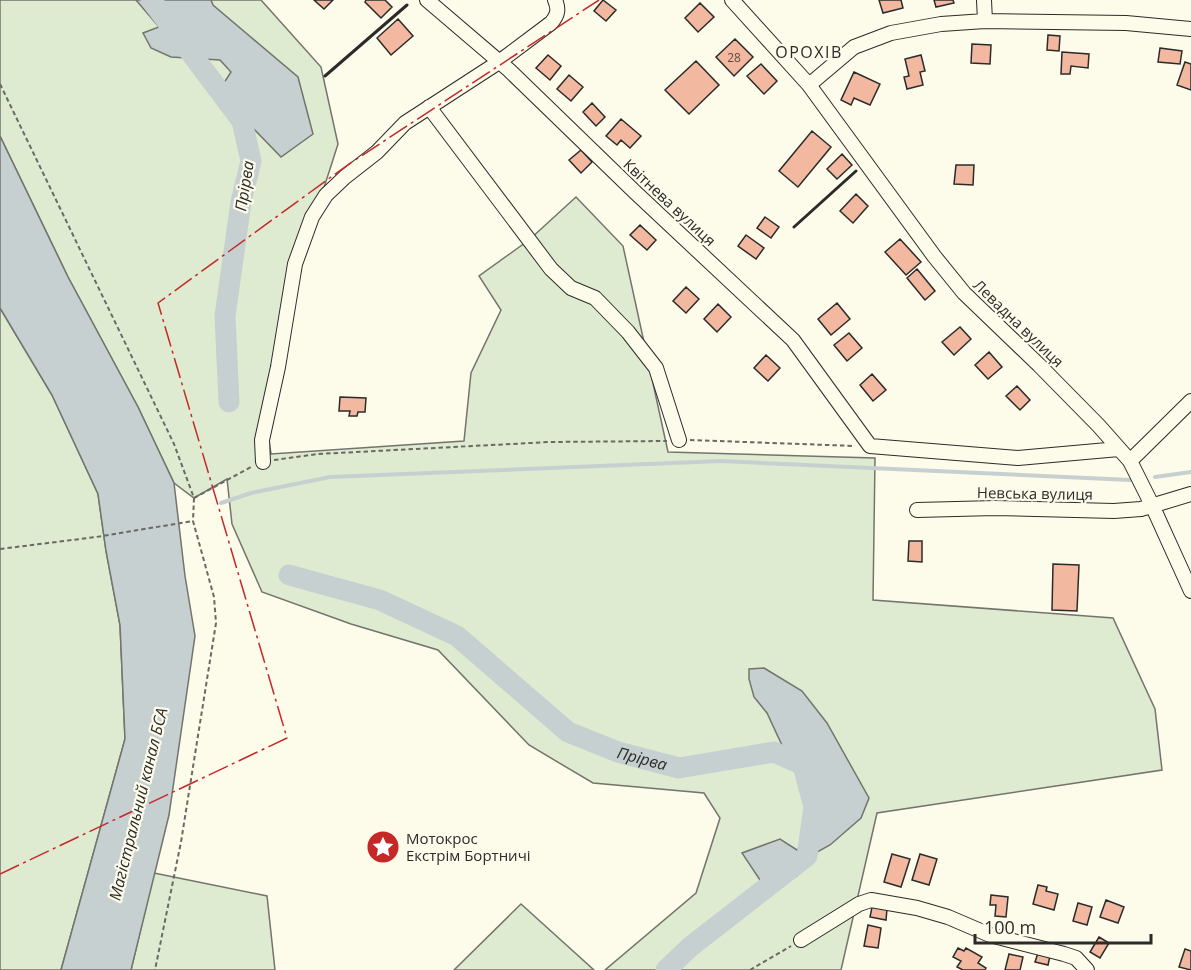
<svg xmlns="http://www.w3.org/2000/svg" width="1191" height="970" viewBox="0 0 1191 970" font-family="'Open Sans',sans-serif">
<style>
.green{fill:#deebd1;stroke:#74746e;stroke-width:1.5}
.water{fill:#c7d0d0;stroke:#74746e;stroke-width:1.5}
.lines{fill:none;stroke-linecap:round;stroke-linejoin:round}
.stream{stroke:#c7d0d0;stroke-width:4}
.river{stroke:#c7d0d0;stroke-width:21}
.building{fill:#f2b8a0;stroke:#2b2b2b;stroke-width:1.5}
.minor-casing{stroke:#2b2b2b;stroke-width:16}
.path{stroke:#6a6964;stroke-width:2;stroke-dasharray:4.5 3;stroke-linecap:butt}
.minor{stroke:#fdfbea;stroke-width:14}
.wall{stroke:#2b2b2b;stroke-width:3}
.power{stroke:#c62828;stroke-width:1.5;stroke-dasharray:21 4.5 3 4.5;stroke-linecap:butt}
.labels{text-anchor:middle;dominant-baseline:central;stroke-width:4.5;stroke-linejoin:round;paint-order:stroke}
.number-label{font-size:12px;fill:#5d4e48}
.street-label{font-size:15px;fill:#2b2b2b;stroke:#fdfbea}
.poi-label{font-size:15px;fill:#2b2b2b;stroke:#fdfbea;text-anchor:start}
.neighbourhood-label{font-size:16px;letter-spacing:1.5px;fill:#2b2b2b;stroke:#fdfbea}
.water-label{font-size:16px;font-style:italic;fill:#2b2b2b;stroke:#fdfbea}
</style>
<rect width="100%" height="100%" fill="#fdfbea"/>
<!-- green -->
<path class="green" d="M0,0H261L321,67L338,144L296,275L269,440L271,454L464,441L471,373L501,310L479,276L529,240L576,197L623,246L668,452L875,458L873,600L1113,618L1155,709L1162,770L877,813L841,970H605L696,893L720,818L704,793L593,783L529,745L438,650L351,624L262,592L232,524L227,479L194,498L174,483L138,407L68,277L0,136Z
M0,308L52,395L98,494L106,551L120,625L125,739L61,970H0Z
M154,873L267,896L275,970H131Z
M521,904L594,970H454Z"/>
<!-- water -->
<path class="water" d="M136,0H211L213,5L298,77L313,134L281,157L218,92L231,72L220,60L171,57L151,48L143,33L159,27Z
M0,136L68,277L138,407L174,483L185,576L195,636L169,815L131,970H61L125,739L120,625L106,551L98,494L52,395L0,308Z
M764,668L802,691L827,723L869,798L861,818L830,845L817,852L797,876L776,875L762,883L742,853L780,839L797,850L815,839L817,820L814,791L793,769L767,713L754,697L749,679V669Z"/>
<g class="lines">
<!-- stream -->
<path class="stream" d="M1155,477L1191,472
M221,503L251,493L330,477L721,461L1130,480"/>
<!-- river -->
<g class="river">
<path d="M151,0L242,121L251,161L241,202L225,316L229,402"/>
<path id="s1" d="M289,575L380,600L457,636L568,732L618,752L679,768L774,752L803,765L814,807L807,856L690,947L666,970"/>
</g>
</g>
<!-- building -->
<path class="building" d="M314,0H333L324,9Z
M366,0H385L392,7L381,18L365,2Z
M603,0L616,10L606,21L594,11Z
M879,0H901L903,8L883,13Z
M934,0H953L954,3L936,7Z
M700,3L714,17L698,32L685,18Z
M398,19L413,36L391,55L377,38Z
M1048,35L1060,36L1059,51L1047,50Z
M735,39L753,57L734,76L716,57Z
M972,44L991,45L990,64L971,63Z
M1160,48L1182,51L1180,64L1158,62Z
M1062,52L1089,54L1088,68L1071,66L1070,74H1061Z
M548,55L561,66L550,80L536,68Z
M921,55L925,71L920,72L923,85L907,89L904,77L909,76L905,59Z
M696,61L719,85L689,114L665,90Z
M1185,62L1191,64V90L1177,85Z
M761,64L777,81L764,94L747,76Z
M854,72L880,84L870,105L854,98L851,105L841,100Z
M569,75L583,87L571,101L557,89Z
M592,103L605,117L596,126L583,112Z
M621,119L641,136L630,148L621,140L617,145L606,136Z
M812,131L831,147L798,187L779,171Z
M581,150L592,162L581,173L569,160Z
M842,154L852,165L837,179L827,169Z
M956,165H974L973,185L954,184Z
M856,194L868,206L853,223L840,211Z
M765,217L779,227L771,238L757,228Z
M640,225L656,240L647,250L630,235Z
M746,235L764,248L756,259L738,246Z
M900,239L921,262L906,275L885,252Z
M917,269L935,291L925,300L907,278Z
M686,287L699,299L686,313L673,301Z
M837,303L850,319L831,335L818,319Z
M718,304L731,317L717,332L704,319Z
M960,327L971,339L954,355L942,342Z
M849,333L862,348L847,361L834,345Z
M989,352L1002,367L988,379L975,365Z
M766,355L780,368L768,381L754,368Z
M872,374L886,390L873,401L860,385Z
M1017,386L1030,400L1020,410L1006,396Z
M340,397L366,398L365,412H358L357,416H349L350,411H339Z
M909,541H922V562L908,561Z
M1053,564L1079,565L1077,611L1052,610Z
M892,854L910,859L901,887L884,882Z
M920,854L937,859L929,885L912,880Z
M1038,885L1047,887L1046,891L1058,894L1054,910L1033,904Z
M991,895L1008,897L1006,917L995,916L996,905H990Z
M1106,900L1124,907L1118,923L1100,917Z
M1078,903L1092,907L1087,925L1073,921Z
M872,907L887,909L886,920L870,917Z
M868,925L881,928L878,948L864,946Z
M1099,937L1109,943L1100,958L1090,952Z
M958,948L964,951L966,948L982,957L978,963L986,968L985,970H963L957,967L961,961L953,957Z
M1185,949L1191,951V970L1179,967Z
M1038,953L1050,956L1048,965L1035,962Z
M1009,954L1023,957L1020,970H1005Z"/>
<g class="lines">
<defs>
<path id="minor" d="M427,0L509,70L636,193L793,340L870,446L1018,458L1119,449
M732,0L809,85L934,256L964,293L1039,365L1099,426L1130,461L1152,505L1191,591
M984,0L985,21
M809,85L854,47L891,33L941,24L985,21L1126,23L1191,29
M429,107L551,269L571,288L595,298L628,332L656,368L679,440
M1130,461L1191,401
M263,462L262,440L278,367L295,264L312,217L326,195L345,177L377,152L405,123L499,62L551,23C558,15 559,9 555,0
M917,510L995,508L1114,511L1141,509L1191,494
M801,940L859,904L871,900L917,908L948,917L990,935L1064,954L1076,958L1087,970"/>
</defs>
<!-- minor casing -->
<use href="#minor" class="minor-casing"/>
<!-- path -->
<path class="path" d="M0,84L174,444L194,498L193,521L214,597L216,623L181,842L155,970
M690,440L855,446
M274,460L318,454L550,442L667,441
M194,498L251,467
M0,549L96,537L193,521
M750,970L791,946"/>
<!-- minor -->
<use href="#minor" class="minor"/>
<!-- wall -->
<path class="wall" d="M325,76L407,5
M794,227L856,171"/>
<!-- power -->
<path class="power" d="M0,874L287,738L158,303L349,164L599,0"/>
</g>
<!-- icons -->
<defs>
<symbol id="sight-disc" viewBox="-11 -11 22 22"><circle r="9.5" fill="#c62828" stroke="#fdfbea"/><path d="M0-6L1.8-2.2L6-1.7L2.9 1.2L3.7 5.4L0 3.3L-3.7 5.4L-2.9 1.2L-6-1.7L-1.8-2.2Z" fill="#fff"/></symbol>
</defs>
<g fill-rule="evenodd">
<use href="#sight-disc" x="364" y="828" width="38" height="38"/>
</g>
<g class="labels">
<!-- number labels -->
<g class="number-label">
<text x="734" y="57">28</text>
</g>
<!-- street labels -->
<g class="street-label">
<text transform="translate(670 202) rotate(43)">Квітнева вулиця</text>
<text transform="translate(1019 323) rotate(44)">Левадна вулиця</text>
<text transform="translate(1035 493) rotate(1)">Невська вулиця</text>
</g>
<!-- poi labels -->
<g class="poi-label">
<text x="406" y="838">Мотокрос<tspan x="406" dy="17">Екстрім Бортничі</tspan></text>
</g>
<!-- neighbourhood labels -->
<g class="neighbourhood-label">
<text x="809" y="52">ОРОХІВ</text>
</g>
<!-- water labels -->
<g class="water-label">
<text transform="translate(244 186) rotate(-81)">Прірва</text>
<text stroke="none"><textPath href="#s1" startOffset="405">Прірва</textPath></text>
<text transform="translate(138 804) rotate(-76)">Магістральний канал БСА</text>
</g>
</g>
<!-- scale -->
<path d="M975 934v9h176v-9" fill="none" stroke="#2b2b2b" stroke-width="3"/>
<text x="984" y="934" font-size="18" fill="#2b2b2b" stroke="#fdfbea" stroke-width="4.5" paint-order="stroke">100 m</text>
</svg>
